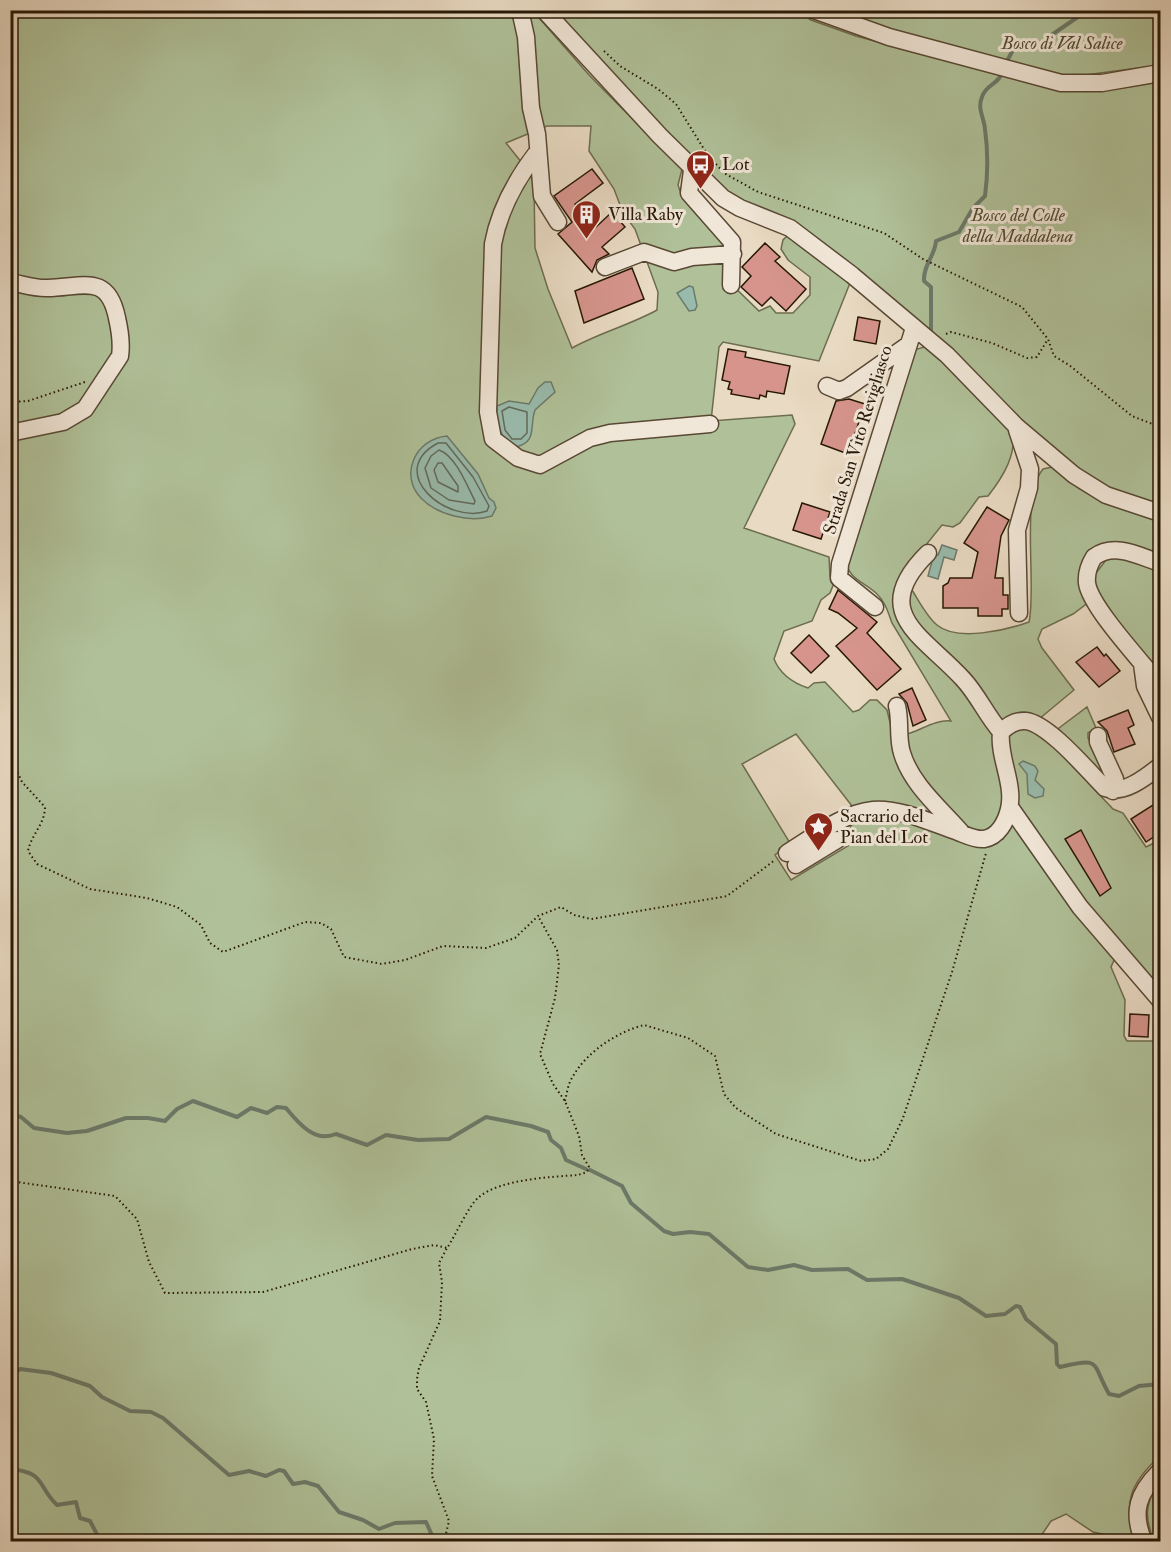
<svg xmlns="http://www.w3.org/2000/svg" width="1171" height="1552" viewBox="0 0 1171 1552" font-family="'IM FELL Double Pica',serif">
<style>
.green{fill:#b0c199;stroke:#6c6c4f;stroke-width:1.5;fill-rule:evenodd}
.water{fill:#99bbad;stroke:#6b7a6a;stroke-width:1.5}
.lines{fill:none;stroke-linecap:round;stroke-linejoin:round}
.shore{stroke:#606a59;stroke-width:1.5}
.stream{stroke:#6b7a6a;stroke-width:4}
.building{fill:#d6948c;stroke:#271805;stroke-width:1.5}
.minor-casing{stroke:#584834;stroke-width:19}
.path{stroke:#271805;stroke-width:2;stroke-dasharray:1.5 3;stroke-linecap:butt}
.minor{stroke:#f1e7d8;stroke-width:16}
.labels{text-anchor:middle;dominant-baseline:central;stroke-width:6;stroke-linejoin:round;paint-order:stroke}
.park-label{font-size:18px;font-style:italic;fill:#504b31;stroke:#f1e7d8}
.poi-label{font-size:18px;fill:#271805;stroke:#f1e7d8;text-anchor:start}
.street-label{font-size:18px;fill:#271805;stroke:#f1e7d8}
</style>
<rect width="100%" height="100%" fill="#e9dac3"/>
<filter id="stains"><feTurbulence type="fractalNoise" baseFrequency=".00333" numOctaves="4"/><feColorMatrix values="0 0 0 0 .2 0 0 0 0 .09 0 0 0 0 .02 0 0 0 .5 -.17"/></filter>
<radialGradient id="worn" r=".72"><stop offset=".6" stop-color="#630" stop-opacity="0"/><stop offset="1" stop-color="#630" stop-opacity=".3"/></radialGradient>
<!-- green -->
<path class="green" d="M16,10L533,11L589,75L682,169L678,185L681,194L723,244V276L759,311L770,306L776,313H793L810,295V277L788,260L781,249L783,240L789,234L850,283L819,361L723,342L719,347L711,421L792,415L795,424L744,528L829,557L830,576L834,583L830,593L821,600L812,621L784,631L774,659C780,674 793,683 808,688L814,683L825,682L853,712L859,710L870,700H877L887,710L893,735C913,738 930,719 951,721L892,623C888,612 885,601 876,593C864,582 849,579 846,562L914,350L927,346L1012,429C1018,453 1003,477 988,496L979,497L960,523L953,527L942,525L921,551L912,590C919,601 927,617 937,625C957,642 1007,630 1029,622C1037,585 1020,497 1043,469L1052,467L1080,489L1160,522V555C1138,548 1099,531 1084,558C1076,574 1081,587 1089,602L1073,614L1042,629L1038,639L1042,648L1074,690L1039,719L999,721C980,752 1024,791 988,831L977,832L852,806L796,734L742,764L790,843L775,855L791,880L853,843L850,833L851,823C883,805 958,835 993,844L1003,839L1012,821L1115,958L1111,967L1125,1000L1124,1036L1127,1041H1153L1160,1046V1456C1130,1483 1123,1503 1134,1541L1093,1532L1066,1514L1051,1521L1037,1542L11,1541L10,1088L15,1075L10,1061V15ZM547,126H591L589,151L614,189L623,213L635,229L658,292L657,310C630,325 599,333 572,348L548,289L535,248L534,185L531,174L506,143Z
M554,11H797L811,20L856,36L1058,90C1094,93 1126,88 1160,82V505L1102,485L1084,474L1042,441L957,358L747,204L715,185Z
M830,11H1160V65L1078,76L1053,74L849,19Z
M1119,557L1160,571V675L1101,599L1093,577L1106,560Z
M1087,707L1096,728L1088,733V738L1109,775L1107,780L1055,731Z
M1024,727L1045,737L1113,809L1123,813L1146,847L1160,840V994L1113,940L1018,809L1008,737L1014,730Z
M1160,1480V1541H1154C1144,1517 1145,1502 1160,1480Z"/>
<!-- water -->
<path class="water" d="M689,286L693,287L697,306L695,310L689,311L677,293Z
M545,382H551L555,392L535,410C529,427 538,441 516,447L505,441L496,421L497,406L509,401L529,404L538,388Z
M447,436L478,474L489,498L494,502L496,508L492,516C470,523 437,515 421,498C399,475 415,439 447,436Z
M942,545L957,550L954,560L944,557L938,579L928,576L934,554L938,555Z
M1023,761L1035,766L1038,771L1035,780L1044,789L1043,796L1035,798L1028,794L1027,774L1019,764Z"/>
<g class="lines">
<!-- shore -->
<path class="shore" d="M509,407L527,412V433L521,439H512L505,430L502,411Z
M438,443H446L473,477L489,506L487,511C447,525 384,472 438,443Z
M439,450C456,456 467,486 475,501L474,504L449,500L431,488L425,468L431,456Z
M438,463H442L458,486V492L438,482L434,470Z"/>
<!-- stream -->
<path class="stream" d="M1006,63L1014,48L1020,45L1035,47L1045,44L1053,34L1088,10
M931,332V287L924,281C923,265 935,256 936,241L959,232L973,208L985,196C988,174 988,151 985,129C984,117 977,109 982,97C986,84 998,85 1002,73
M10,1114L21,1117L34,1128L67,1133L87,1131L126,1118H148L165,1121L177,1109L193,1101L237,1117L251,1108L267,1113L277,1107L286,1108C299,1124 315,1143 336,1134L367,1145L386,1135L418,1140L449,1139L486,1117L531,1126L548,1132L551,1140L561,1148L566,1160L586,1169
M590,1170L622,1186L631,1203L664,1231L673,1234L690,1232L709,1234L748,1267L768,1270L794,1265L812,1270L848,1269L867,1280L902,1279L959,1298L986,1316L1005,1314L1016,1306L1020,1307L1026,1319L1056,1344L1057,1364L1060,1367C1102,1357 1091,1362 1109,1394L1119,1396L1139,1386L1160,1384
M10,1377L20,1369L51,1373L90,1386L102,1397L130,1411L151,1412L163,1418L229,1475L249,1471L266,1476L279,1470L284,1471L293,1484L305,1482L318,1486L339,1512L363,1520L379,1529L395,1523L426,1522L435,1542
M10,1469C46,1472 37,1486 57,1505L76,1502L80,1518L90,1521L101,1542"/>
</g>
<!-- building -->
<path class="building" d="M592,169L603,183L575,204L596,227L612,212L625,227L602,247L609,254L597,260L592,272L558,234L572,222L554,196Z
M765,243L780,257L775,261L806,289L786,311L771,297L762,306L741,287L751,276L742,267Z
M632,268L644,299L584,323L575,291Z
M858,317L880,321L876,344L854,340Z
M728,349L746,352L745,357L790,366L784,394L767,391L766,397L760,395L759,399L731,394L732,390L728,389L730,382L722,380Z
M849,399L865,404L848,454L821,444L836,401Z
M802,503L830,512L821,539L793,530Z
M987,507L1009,520L1001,536L995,578H1003V595H1008V609H1002V616H978V608H943V586L948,583L950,578H972L978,552L964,543Z
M838,590L877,622L867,633L901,669L877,690L836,646L857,628L838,613L829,609Z
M809,635L829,656L811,673L791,653Z
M1097,647L1104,656L1106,654L1120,671L1099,687L1076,662Z
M912,688L926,720L913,726L907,703L899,694Z
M1128,710L1134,725L1128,728L1135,744L1114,752L1107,731L1098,722Z
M1153,805L1161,817V832L1146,842L1131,819Z
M1081,830L1111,888L1100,896L1065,839Z
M1130,1014L1149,1015L1148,1037L1129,1036Z"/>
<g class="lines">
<defs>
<path id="minor" d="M520,10L526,37L531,108L537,134L542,196L558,222
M544,10L660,136L723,198L740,208L790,228L852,275L947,355L1016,426L1074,475L1106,495L1160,513
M814,10L889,37L1061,83H1102L1160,73
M538,151C517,178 499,211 493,244L488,412L493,439L518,458L540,465L590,438L610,433L710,424
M692,170L689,193L732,242L731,285
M605,267L644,252L674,262L692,257L733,254
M10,282C22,284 36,289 48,288C83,287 108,273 117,318C120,331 122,343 120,356L85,409L63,422L10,433
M827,386L839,391L847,388L908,345
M1017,430L1030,469L1029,488L1017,530L1019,613
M928,553C867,613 924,636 963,679C978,695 986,715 1001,732
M1160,563C1139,556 1115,542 1094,557C1089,565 1086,573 1087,583C1090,607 1144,664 1160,685
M875,607L839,578L840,564L914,328
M1142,664L1145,686L1160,717
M897,706C901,721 897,737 902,753C911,784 940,808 961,832
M1098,736V742L1115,779L1113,791
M1010,807L1080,907L1160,1000
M787,853C813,837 843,813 873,810C901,808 932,823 958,832C966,835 975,840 984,839C998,837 1006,822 1009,809C1015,784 998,757 1001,732C1008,725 1016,720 1026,721C1049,724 1088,771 1105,788C1124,795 1146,777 1160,766
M796,865L837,840
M1144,1542C1131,1512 1138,1493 1160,1471"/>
</defs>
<!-- minor casing -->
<use href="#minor" class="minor-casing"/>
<!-- path -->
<path class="path" d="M604,51L620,66L658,89L676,104L707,154L724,173L758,192L884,233L923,259L1022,307L1048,339L1054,356L1069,365L1132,416L1160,427
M946,334L951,332L992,343L1027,358L1037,357L1048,339
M10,402L28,401L85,382
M10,756L22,782L45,807C45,824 31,835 28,851L37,864L90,889L147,898L177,907L201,925L210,943L223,952L305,922L321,923L331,929L344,957L382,964L405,960L443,946L486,948L515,938L538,916L561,907L574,915L591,919L727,896L775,860
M565,1101C567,1093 568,1084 572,1078C586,1052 617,1032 644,1025L688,1038L715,1056L724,1094L736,1108L776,1134L861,1161L876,1159L888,1149L903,1118L952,972L986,853
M10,1181L115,1196L137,1219L149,1262L165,1293L263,1292L412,1249L434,1245L447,1248C456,1235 468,1206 479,1197C501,1179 551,1177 578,1175L587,1172L589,1167L582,1155L579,1136L565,1101L553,1084L540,1054L555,998L559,965L557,950L538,916
M444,1542L449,1521L432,1476L434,1439L426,1402L417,1389V1379L419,1368L440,1321L442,1282L439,1263L447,1248"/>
<!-- minor -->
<use href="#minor" class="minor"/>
</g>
<!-- icons -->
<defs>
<symbol id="bus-pin" viewBox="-11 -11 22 30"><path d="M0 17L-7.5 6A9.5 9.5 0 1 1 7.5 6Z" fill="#8f2418" stroke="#f1e7d8"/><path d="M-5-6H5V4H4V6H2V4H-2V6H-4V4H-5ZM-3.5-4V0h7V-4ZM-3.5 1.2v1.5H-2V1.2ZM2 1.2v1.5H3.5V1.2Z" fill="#fff"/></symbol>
<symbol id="building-pin" viewBox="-11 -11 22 30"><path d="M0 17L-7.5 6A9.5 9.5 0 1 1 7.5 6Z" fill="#8f2418" stroke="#f1e7d8"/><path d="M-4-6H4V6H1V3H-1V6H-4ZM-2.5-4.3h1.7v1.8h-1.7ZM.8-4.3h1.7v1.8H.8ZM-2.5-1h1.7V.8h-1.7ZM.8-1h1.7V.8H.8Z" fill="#fff"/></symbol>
<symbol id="sight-pin" viewBox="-11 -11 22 30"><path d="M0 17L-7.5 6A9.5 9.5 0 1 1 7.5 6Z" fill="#8f2418" stroke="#f1e7d8"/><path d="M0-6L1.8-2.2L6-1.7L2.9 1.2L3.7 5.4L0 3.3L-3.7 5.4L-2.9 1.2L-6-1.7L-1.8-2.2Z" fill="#fff"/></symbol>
</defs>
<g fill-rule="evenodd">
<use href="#bus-pin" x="684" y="148" width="33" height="45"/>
<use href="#building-pin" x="570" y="198" width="33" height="45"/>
<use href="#sight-pin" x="802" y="810" width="33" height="45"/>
</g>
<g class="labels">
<!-- park labels -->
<g class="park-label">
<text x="1062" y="43">Bosco di Val Salice</text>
<text x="1018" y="215">Bosco del Colle<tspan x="1018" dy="21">della Maddalena</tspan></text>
</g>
<!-- poi labels -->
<g class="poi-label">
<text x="722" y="164">Lot</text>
<text x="608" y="214">Villa Raby</text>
<text x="840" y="816">Sacrario del<tspan x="840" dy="21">Pian del Lot</tspan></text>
</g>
<!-- street labels -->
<g class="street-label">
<text transform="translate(858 440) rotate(-73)">Strada San Vito Revigliasco</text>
</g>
</g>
<!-- margin -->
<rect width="1171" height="1552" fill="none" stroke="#e9dac3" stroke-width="36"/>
<rect x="12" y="12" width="1147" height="1528" fill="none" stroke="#271805" stroke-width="3"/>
<rect x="18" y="18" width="1135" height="1516" fill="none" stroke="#271805" stroke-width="1.5"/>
<rect width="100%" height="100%" filter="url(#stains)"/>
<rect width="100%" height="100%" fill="url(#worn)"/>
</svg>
